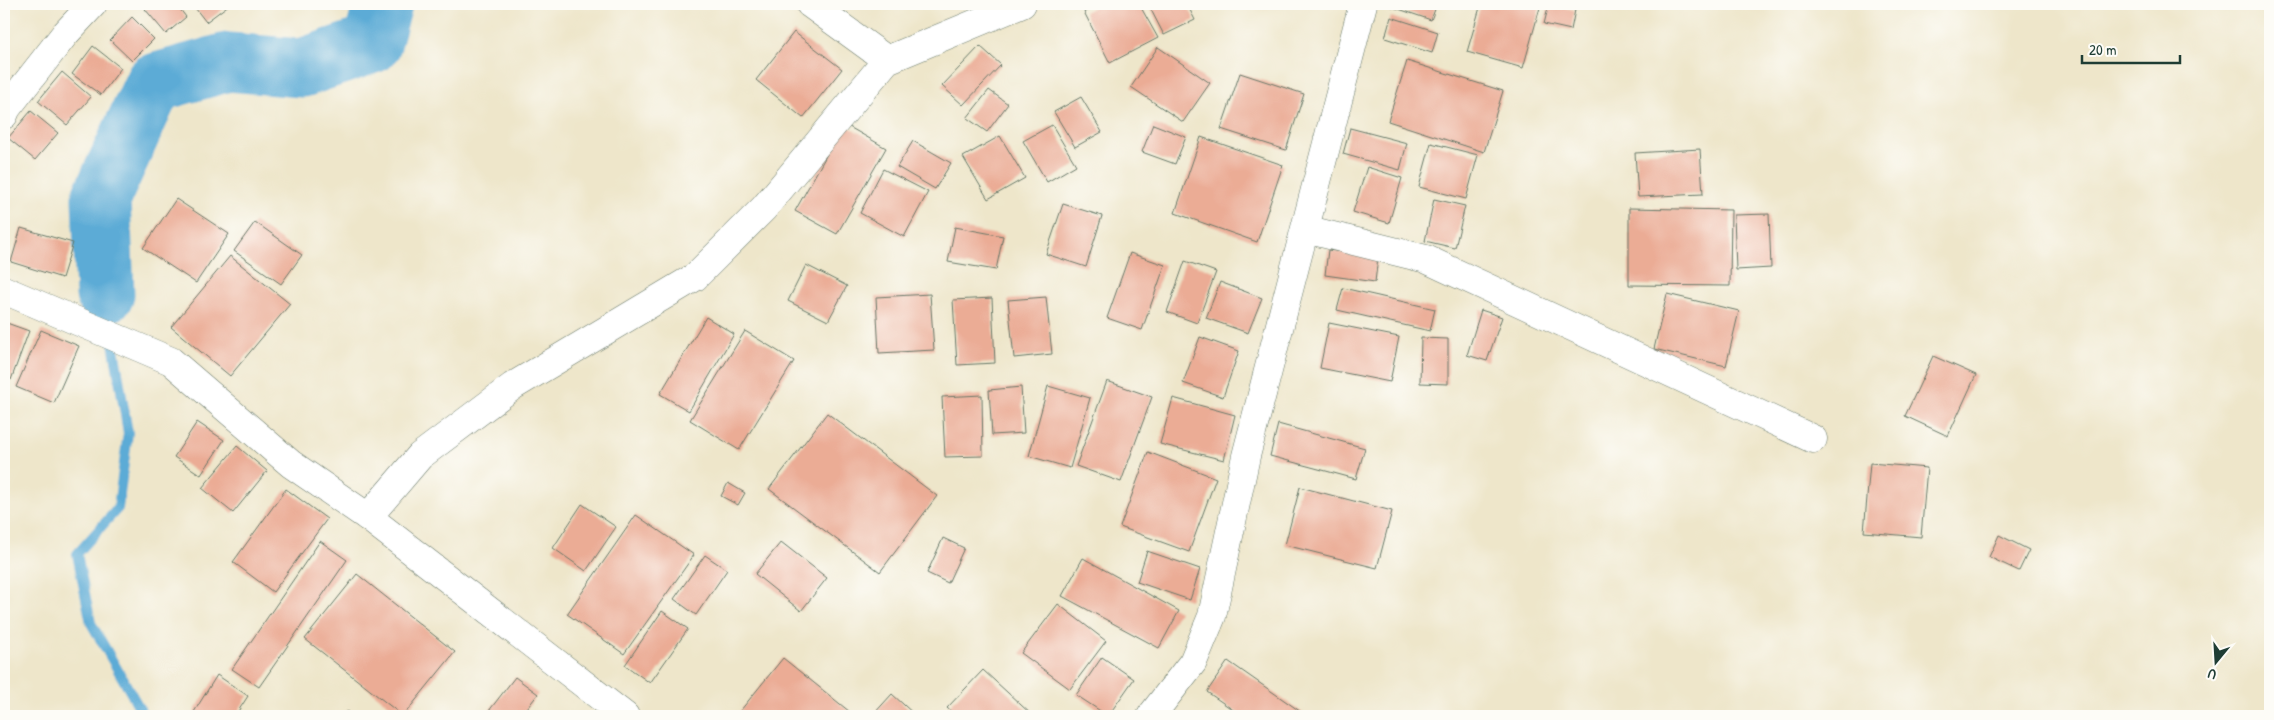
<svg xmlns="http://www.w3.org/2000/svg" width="2274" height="720" viewBox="0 0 2274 720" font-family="'Patrick Hand',sans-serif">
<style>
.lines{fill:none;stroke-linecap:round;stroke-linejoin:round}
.stream{stroke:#5cabd6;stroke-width:10}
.river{stroke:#5cabd6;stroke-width:59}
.building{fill:#ebac95}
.street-casing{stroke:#677868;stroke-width:29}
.secondary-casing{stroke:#677868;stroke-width:29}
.street{stroke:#fff;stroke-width:28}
.secondary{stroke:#fff;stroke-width:28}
</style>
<rect width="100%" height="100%" fill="#fdfcf7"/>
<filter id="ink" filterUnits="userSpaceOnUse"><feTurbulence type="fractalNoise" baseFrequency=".02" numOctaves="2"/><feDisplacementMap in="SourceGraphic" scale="10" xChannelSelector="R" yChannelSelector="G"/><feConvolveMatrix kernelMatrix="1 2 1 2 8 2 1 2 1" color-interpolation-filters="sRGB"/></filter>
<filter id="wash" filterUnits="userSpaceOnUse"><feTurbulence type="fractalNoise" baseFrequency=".0096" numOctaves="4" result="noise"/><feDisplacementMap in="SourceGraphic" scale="20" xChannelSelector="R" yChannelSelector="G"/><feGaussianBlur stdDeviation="1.12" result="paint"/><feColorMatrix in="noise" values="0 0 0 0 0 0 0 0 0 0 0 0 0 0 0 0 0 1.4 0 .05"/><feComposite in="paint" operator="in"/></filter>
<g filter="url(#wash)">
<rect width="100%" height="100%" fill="#eee6ca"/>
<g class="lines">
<!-- stream -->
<path class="stream" d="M105,294L128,433L118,508L77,554L91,623L144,716"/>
<!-- river -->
<path class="river" d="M105,294L101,198L154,83L228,62L302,68L372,44L383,4"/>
</g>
<g id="blocks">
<!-- building -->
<path class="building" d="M151,4H176L186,17L166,34L145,9Z
M192,4H230L206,22Z
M1100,4H1139L1158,38L1110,63L1084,12Z
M1148,4H1187L1195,20L1164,35Z
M1384,4H1437L1431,20Z
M1481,4H1541L1523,68L1467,52Z
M1549,4L1575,10L1571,30L1544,24Z
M132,17L154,39L132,61L110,40Z
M1391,17L1438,32L1432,53L1385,38Z
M794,32L842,69L803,118L756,80Z
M93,46L121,68L101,95L72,74Z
M980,46L1001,65L963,105L942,86Z
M1158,47L1210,83L1183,122L1131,87Z
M1407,61L1503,91L1484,152L1388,121Z
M62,72L91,97L67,125L38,101Z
M1240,73L1304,94L1286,150L1221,129Z
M989,90L1008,104L987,132L967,118Z
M1081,97L1102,132L1075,147L1054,112Z
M31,111L58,133L35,160L8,138Z
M844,124L886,148L837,234L795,211Z
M1153,124L1186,137L1175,164L1142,152Z
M1052,125L1076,165L1047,182L1023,141Z
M1350,128L1407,143L1400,170L1343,154Z
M1000,136L1025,178L988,199L963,157Z
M1201,137L1283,165L1257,242L1175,213Z
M913,141L951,163L935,189L897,167Z
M1431,143L1478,155L1466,199L1419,187Z
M1700,149L1703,194L1638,197L1635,153Z
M1367,167L1402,178L1389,223L1353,212Z
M883,169L928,192L904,237L860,213Z
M176,199L229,234L196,283L143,248Z
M1434,199L1465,206L1455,248L1425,241Z
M1063,204L1102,216L1086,267L1046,254Z
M1629,208L1731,210L1730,286L1629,285Z
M1769,214L1771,268L1736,270L1734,215Z
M255,222L302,255L281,284L234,251Z
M955,227L1003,236L996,270L948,262Z
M21,228L73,243L62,278L11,262Z
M1328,250L1378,257L1375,282L1325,275Z
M1130,253L1165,265L1142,330L1107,318Z
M230,256L290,304L230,376L171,327Z
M1185,261L1216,272L1197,323L1167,312Z
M806,265L847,286L828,321L788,301Z
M1220,282L1262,298L1248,333L1206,318Z
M1343,288L1435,309L1430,331L1337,310Z
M930,294L934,350L879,353L876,297Z
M1667,294L1739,311L1726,366L1654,349Z
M1046,297L1052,354L1014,358L1008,300Z
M992,298L995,363L957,365L953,300Z
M1481,310L1502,317L1487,361L1467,355Z
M706,317L734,334L689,411L660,394Z
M4,322L29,331L11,380L4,377Z
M1329,323L1399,337L1390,382L1320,368Z
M41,330L79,346L54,403L16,387Z
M745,331L794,361L739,450L690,420Z
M1200,337L1239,351L1223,397L1183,383Z
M1421,338L1448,339V384L1420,383Z
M1933,356L1976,375L1948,436L1905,416Z
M1107,381L1152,397L1121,482L1076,466Z
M1048,386L1090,398L1070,468L1029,456Z
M1021,387L1024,433L992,435L989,390Z
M982,395L983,456L945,457L942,397Z
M1173,398L1235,415L1224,460L1160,444Z
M827,413L937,496L880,572L769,489Z
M197,422L224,440L201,475L174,457Z
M1278,424L1365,448L1356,479L1270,456Z
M237,446L267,471L233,513L202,488Z
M1148,452L1216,478L1189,552L1120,527Z
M1870,463L1927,468L1921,537L1864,532Z
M728,483L745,493L738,505L721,496Z
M1300,487L1392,511L1377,568L1285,545Z
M286,489L327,519L273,592L233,562Z
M582,504L616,527L586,571L553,548Z
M636,515L694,555L624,654L567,614Z
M1999,535L2029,550L2019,571L1989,557Z
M943,538L964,548L948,583L927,573Z
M320,541L347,560L259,687L232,669Z
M781,542L827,578L801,611L755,574Z
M1147,551L1200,569L1190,600L1137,582Z
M705,555L727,570L696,615L674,599Z
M1083,558L1179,611L1159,648L1062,596Z
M357,574L455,652L403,716L305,639Z
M1058,604L1106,641L1070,689L1021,653Z
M662,611L688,629L650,683L625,665Z
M1102,657L1134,679L1108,716L1076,695Z
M783,658L855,716H736Z
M1228,661L1304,714L1302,716H1242L1207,692Z
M983,670L1033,716H956L947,708Z
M217,675L248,696L235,716H200L194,712Z
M515,677L538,694L521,716H485Z
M892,694L916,716H872Z
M347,711L352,716H341Z"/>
</g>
</g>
<g filter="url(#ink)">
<use href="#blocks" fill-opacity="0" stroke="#677868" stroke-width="1"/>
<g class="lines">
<defs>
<path id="street" d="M810,4L887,60
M4,115L7,108L65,34L93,4
M1305,229L1426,259L1813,439
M368,517L420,456L513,386L695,277L764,208L887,60L1022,4
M1151,716L1193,662L1212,616L1246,456L1363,4"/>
<path id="secondary" d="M4,290L171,361L291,464L368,517L625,716"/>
</defs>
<!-- street casing -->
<use href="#street" class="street-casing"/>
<!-- secondary casing -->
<use href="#secondary" class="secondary-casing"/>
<!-- street -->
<use href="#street" class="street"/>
<!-- secondary -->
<use href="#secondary" class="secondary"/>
</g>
</g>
<!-- margin -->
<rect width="2274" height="720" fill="none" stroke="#fdfcf7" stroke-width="20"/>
<!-- north arrow -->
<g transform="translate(2216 662) rotate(198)" stroke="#fdfcf7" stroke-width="4" paint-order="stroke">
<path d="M0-4L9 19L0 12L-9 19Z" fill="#1f3d34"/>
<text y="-8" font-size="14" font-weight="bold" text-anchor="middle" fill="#1f3d34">U</text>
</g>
<!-- scale -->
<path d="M2082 55v8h98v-8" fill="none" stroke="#1f3d34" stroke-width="2.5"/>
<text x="2089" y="55" font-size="15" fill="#1f3d34" stroke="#fdfcf7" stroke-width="4" paint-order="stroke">20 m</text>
</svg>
